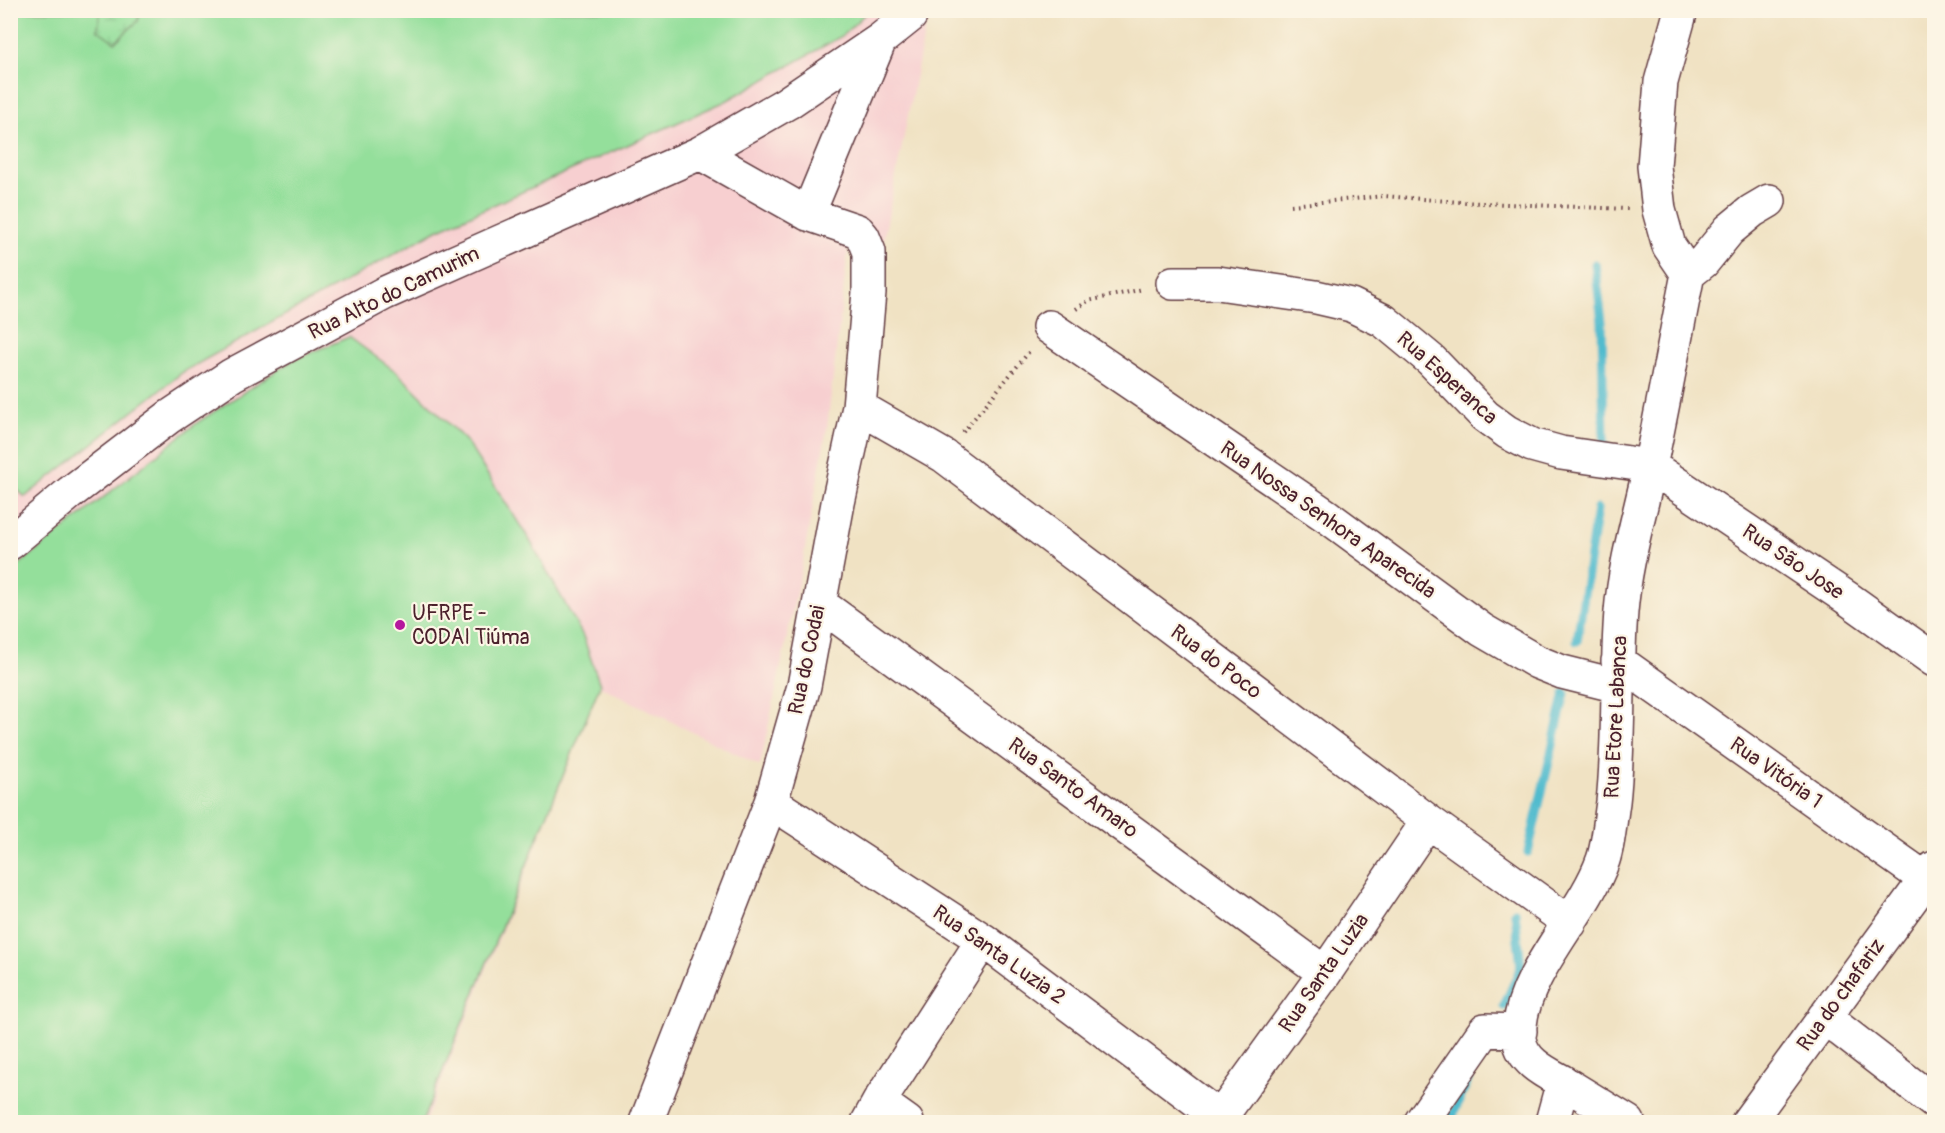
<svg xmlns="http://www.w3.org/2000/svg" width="1945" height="1133" viewBox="0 0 1945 1133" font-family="Pangolin,sans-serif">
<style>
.built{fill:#f7cfd0}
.grass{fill:#94df9b;stroke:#6f7f63;stroke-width:1.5}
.wetland{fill:url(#wetland-marsh);stroke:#6f7f63;stroke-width:1.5}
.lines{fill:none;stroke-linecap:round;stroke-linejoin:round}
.stream{stroke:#51bbce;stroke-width:9}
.minor-casing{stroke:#633c42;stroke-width:36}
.path{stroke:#633c42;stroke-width:4;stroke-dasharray:1.5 4.5;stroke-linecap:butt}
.minor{stroke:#fff;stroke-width:33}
.poi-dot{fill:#b5179e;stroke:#fcf5e5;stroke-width:2}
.labels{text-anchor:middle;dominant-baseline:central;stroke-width:4.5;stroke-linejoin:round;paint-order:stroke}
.street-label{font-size:21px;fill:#4a1f2b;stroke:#fcf5e5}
.poi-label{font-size:21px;fill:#4a1f2b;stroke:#fcf5e5;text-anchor:start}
</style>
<defs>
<pattern id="wetland-marsh" width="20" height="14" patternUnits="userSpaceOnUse" patternTransform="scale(1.5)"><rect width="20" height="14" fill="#94df9b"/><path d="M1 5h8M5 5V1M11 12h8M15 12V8" fill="none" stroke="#81bf86"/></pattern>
</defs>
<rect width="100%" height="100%" fill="#fcf5e5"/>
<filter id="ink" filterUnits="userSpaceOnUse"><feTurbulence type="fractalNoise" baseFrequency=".0167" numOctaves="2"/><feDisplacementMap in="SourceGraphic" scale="12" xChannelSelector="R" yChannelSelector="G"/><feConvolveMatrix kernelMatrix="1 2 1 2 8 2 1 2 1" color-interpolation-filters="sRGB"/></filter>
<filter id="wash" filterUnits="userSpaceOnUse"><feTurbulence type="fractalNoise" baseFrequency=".008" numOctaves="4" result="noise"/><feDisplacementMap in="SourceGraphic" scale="24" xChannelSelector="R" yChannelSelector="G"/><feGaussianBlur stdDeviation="1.35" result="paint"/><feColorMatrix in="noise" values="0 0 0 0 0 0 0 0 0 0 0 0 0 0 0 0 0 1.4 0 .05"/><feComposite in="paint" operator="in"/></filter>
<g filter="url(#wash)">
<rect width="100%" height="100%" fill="#f0e2c3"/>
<!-- built -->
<path class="built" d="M868,11H924L928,14L882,247L867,245L848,250L827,428L802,565L760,766L600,686L425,1122H11L10,483L25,497L183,372L437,230L726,101L842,36Z"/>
<!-- grass -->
<path class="grass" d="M140,10L868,11L842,36L726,101L437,230L183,372L25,497L10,483V11H100L98,30L138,21Z
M349,337L398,373L466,441L529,539L583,636L600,685L422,1122H11L10,572L198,422L293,360Z"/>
<!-- wetland -->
<path class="wetland" d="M100,11V10L140,11L138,21L115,42L98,30Z"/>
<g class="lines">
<!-- stream -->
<path class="stream" d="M1595,264L1602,322L1604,443
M1577,641L1597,509
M1528,852L1565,693
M1504,1006L1521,967L1515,912
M1450,1122L1468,1080"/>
</g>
</g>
<g filter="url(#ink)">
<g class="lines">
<defs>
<path id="minor" d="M700,153L787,103L880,40L910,16L913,10
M808,214L880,40
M1688,274L1703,262L1729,230L1752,211L1769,201
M1173,283H1218L1316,297L1351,305L1384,321L1431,360L1485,416L1507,432L1532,445L1561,453L1650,466L1847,598L1934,660
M1049,327L1328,517L1482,630L1537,662L1562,672L1618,686
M859,407L944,456L1428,821L1570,923
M10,543L71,492L169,417L232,375L385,293L700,153L808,214L858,231L863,237L869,252V292L859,407L838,503L804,686L771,802L646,1122
M820,604L1325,973
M1618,661L1934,885
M771,802L983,940L1220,1118
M1824,1017L1934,1102
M1563,1082L1628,1122
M879,1102L907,1122
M868,1122L879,1102L983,940
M1217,1122L1325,973L1428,821
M1421,1122L1485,1030L1520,1031
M1552,1122L1563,1082C1545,1072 1523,1062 1519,1039C1519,1035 1520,1029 1520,1025C1525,970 1584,914 1603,860C1609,842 1610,821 1613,802C1620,739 1616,675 1621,612C1625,562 1640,514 1650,466C1664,402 1675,338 1688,274L1669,246L1659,210L1654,166L1661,82L1681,10
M1748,1122L1934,868"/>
</defs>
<!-- minor casing -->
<use href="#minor" class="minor-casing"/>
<!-- path -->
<path class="path" d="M1291,205L1384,196L1460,202L1628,209
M1076,309L1088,301L1143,289
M963,432L1029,352"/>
<!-- minor -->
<use href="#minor" class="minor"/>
</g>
</g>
<!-- markers -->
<circle class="poi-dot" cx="400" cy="625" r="6"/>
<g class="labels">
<!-- street labels -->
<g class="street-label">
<text transform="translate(394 293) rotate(-26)">Rua Alto do Camurim</text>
<text transform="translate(1447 378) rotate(42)">Rua Esperanca</text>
<text transform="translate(1328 520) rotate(35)">Rua Nossa Senhora Aparecida</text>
<text transform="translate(1793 562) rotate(34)">Rua São Jose</text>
<text transform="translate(807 660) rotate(-78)">Rua do Codai</text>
<text transform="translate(1216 662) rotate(37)">Rua do Poco</text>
<text transform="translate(1616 717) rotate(-87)">Rua Etore Labanca</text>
<text transform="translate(1776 773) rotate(35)">Rua Vitória 1</text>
<text transform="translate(1073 788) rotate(36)">Rua Santo Amaro</text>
<text transform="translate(999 955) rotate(35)">Rua Santa Luzia 2</text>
<text transform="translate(1324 973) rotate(-55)">Rua Santa Luzia</text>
<text transform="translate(1841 995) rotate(-54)">Rua do chafariz</text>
</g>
<!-- poi labels -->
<g class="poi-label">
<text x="412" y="613">UFRPE -<tspan x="412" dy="24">CODAI Tiúma</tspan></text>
</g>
</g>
<!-- margin -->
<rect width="1945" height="1133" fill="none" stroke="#fcf5e5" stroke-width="36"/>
</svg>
